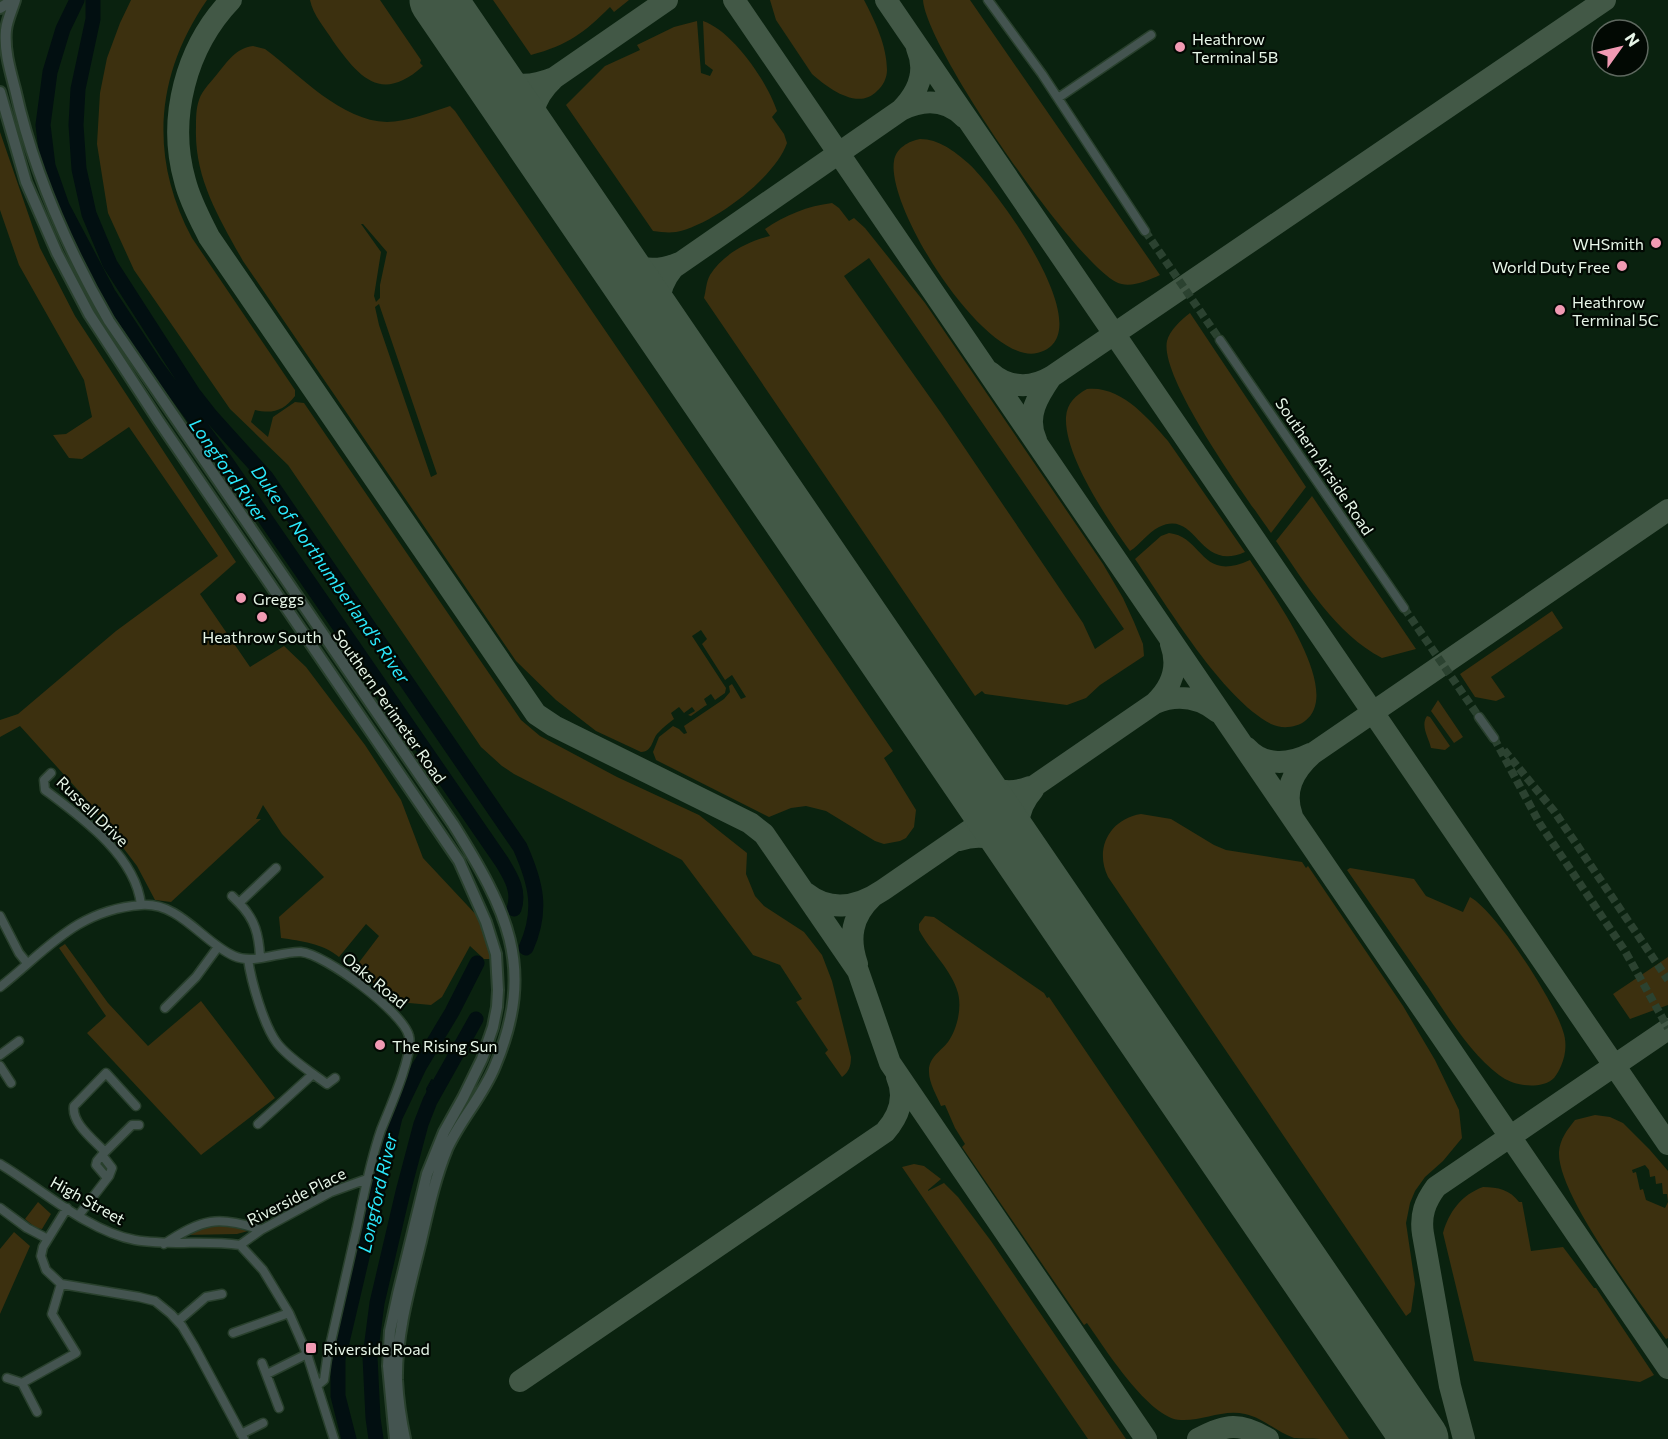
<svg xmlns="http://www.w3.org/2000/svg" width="1668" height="1439" viewBox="0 0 1668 1439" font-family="Commissioner,sans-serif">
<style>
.green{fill:#3c300f;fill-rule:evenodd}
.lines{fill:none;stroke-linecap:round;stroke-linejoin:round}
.stream{stroke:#020f11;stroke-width:2}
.river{stroke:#020f11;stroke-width:15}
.taxiway{stroke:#425846;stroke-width:22}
.runway{stroke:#425846;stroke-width:57}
.minor-tunnel{stroke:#2b4230;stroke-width:8;stroke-dasharray:8 4;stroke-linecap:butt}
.minor-casing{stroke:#29402d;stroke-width:11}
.tertiary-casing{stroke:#29402d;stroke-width:14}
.minor{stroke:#445450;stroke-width:8}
.tertiary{stroke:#445450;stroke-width:10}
.poi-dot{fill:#f19ab3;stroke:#020903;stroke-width:2}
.labels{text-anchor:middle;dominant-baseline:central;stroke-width:4.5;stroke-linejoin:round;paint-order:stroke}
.poi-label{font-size:16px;fill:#e7f6e8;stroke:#020903;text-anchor:start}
.street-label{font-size:16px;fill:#e7f6e8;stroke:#020903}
.water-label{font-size:18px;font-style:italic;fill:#2be8fc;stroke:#020903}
</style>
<rect width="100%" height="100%" fill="#0a220f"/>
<!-- green -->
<path class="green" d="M131,0H207C155,75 149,158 192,238L295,390V396C284,411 272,414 255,410L251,422L268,437L273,417L295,402L304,403L521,720L540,736L617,777L699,815L747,853L746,874L755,896L764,906L804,932L822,955L832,981L851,1057C851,1066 849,1072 842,1077L825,1053L828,1050L796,1002L802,999L780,965L753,955L682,860L514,774L502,766L481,747L288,465L230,409L134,270L108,213L97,144L100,93L107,58L120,23Z
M310,0H380L421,60L420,63L423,66C381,104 359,77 333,41C325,28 313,15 310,0Z
M493,0H629L614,12L610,7C584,33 568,45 531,55Z
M770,0H864C875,21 887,46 887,70C887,78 883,86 877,91C858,111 828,88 812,74L776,20Z
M923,0H970L1160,275C1147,281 1129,289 1116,282C1073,260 926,48 923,0Z
M697,21L701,73L710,76L713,70L705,64L703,21C733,31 768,83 777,111L772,117L784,134L787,143C775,178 712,225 676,232C668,233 661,232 653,231L566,105L605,66L640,50L637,45L674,27Z
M253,46L265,49C300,75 341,121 387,122C407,122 431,112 450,106L455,111L893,751L884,758L916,810L914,827L906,838L900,841L884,844L875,841L826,811L806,806L791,808L769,817L656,760L653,752L659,737L673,726L679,729L684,734L687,733L684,726L724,699L730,692L729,686L732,684L741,699L746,697L732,675L725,680L702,644L707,639L701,630L692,636L726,688L725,693L715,700L711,694L704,699L707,705L705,706L691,716L688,715L695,711L692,707L684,713L679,707L671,713L674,719C669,723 663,727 659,732C651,739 654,751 641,752L596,731L556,700L516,661L243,261C219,218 194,178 196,127C196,119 196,108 199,100C202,90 212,81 218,73C228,61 236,48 253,46ZM361,224H363L387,252L380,285V298L376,302L374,296L381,252ZM379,304L437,474L431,477L379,325L375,307Z
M0,132L40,248L75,316L236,562L200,594L250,667L284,646L306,667L365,745L401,800L423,858L481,920L491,959H484L470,946L442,997L431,1005L398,1002L354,969L379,936L366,924L339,957C322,943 301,941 281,938L279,917L324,877L282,834L263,805L256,819H261L171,902L155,900L137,866L86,799L20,726L0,737V720L18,714L116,631L218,556L129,427L82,459L69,458L53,435L66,434L92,417L84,380L19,265L0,210Z
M920,139C939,139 954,151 968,163C993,185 1107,337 1037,353C985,365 886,208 894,161C896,148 909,141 920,139Z
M832,203L839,208L849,221L854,218L865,228L925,303L1103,564L1123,598L1134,622L1143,644L1144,656L1100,685L1086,698L1067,705L985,694L982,691L975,696L704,298C706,291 706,282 710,275C722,255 748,241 770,236L765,229C785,215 808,206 832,203ZM869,258L1124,629L1095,649L1083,623L941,413L844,276Z
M1190,313L1306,487L1271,533C1248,500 1159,378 1167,341C1169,331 1182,319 1190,313Z
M1087,389C1121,385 1149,419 1168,441L1245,552C1198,573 1197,508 1159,527C1147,533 1140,545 1130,551C1108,520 1064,456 1066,417C1067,403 1076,395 1087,389Z
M1312,496L1416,649L1382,658C1336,634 1305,583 1276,541Z
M1169,533C1204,537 1200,583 1250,560C1269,589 1345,691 1305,721C1296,728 1281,729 1271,724C1221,697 1168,607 1135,559L1161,536Z
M1552,611L1563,628L1491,677L1505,697L1496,701L1475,697L1460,674Z
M1438,700L1463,737L1454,743L1431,711Z
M1427,716L1430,717L1450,746L1445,750L1431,748C1429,738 1420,726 1427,716Z
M1141,814L1171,819L1214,845L1226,850L1302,862L1306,868L1308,866L1403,1006L1435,1060L1459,1110L1462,1138L1443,1161L1425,1177L1415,1191L1410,1203L1406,1223L1415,1284L1411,1312L1406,1316L1108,877C1094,848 1110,819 1141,814Z
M1350,868L1414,879L1426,896L1463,912L1470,897C1497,912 1554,1001 1563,1031C1567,1042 1566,1055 1561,1066C1557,1075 1553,1082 1543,1084C1528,1088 1511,1084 1499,1075C1470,1053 1448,1017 1428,987C1401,948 1374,909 1347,870Z
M925,916L934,917L1044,993L1047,998L1049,997L1349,1439C1336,1439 1304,1439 1294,1438C1276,1432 1264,1418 1245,1414C1223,1409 1203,1421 1181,1420C1150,1420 1104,1347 1087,1323L1084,1325L962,1147L965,1144L955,1128L945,1105L941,1106C937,1096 929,1083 929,1072C928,1058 941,1051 948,1042C957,1029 962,1009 958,993C952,970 930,951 919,930V924Z
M65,944L108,1003L148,1046L201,1001L275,1098L201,1155L87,1033L106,1016L59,948Z
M1668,957V1005L1630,1019L1613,994Z
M1595,1115L1610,1117L1623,1123L1650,1150L1668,1171V1338L1666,1339C1640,1303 1557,1194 1559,1152C1560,1139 1567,1130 1575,1120ZM1645,1165L1649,1170L1650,1177L1655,1176L1656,1184L1662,1183L1663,1194H1667L1668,1202L1665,1208L1646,1200L1643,1189L1640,1190L1636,1172L1633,1173L1632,1170Z
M914,1164L924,1166L941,1179L928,1190V1191L944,1183L958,1197L991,1241L1126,1439H1088L902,1167Z
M1483,1187C1498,1187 1510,1190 1519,1202H1522L1531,1251L1563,1247L1594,1288H1596L1654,1375L1640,1382L1474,1361L1443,1233C1449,1212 1461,1195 1483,1187Z
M38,1202L51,1214L42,1229L36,1228L25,1219Z
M210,1224H224L248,1231L237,1234L184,1235Z
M14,1232L30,1246L0,1314V1249Z"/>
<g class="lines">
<!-- stream -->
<path class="stream" d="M430,1101L427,1089L432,1080"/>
<!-- river -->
<path class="river" d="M77,0L63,29L50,72L43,125L48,166L62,206L108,293L156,366L220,453L502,862C511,877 520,891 514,909
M93,0V19L78,89L76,125L79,169L89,214L110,264L193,393L211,416L266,477L520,847C536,883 543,910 526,948
M349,1439L338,1396V1359L395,1117L419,1067L452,1012L477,963
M376,1439L373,1418L370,1357L377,1303L403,1192L421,1124L430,1101L476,1019"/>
<!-- taxiway -->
<path class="taxiway" d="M231,0C186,47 167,118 185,181C190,201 200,219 209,237L536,714L554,726L750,823L764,834L858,971L890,1063L1146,1439
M734,0L1668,1368
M886,0L1668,1144
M482,64C504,87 524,90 554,78
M901,110C918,93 927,71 917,48
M539,148C528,119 531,100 554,78L667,0
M607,248C628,268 651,275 679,263
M689,367C668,334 643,305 673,268L901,110C923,99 946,99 964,117
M990,372C1007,388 1031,389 1051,377L1605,0
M1036,440C1025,416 1038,396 1051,377
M1155,703C1177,694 1199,697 1218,712
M939,733L941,732C962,764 984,805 1030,787
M1247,748C1264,767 1290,764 1310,754
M1292,816C1283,791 1293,771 1312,754L1668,510
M959,840C979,833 1005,837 1020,854C1030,866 1038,884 1049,895
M1027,859C1014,836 1015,810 1033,790
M806,893C831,913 858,907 883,890L1155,703C1172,687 1179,666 1171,644
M857,964C848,938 852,916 872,897
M520,1381L885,1132C899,1116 906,1097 897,1077
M1198,1439C1226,1424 1240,1422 1268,1439
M1464,1439L1450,1386L1423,1234C1420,1215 1425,1202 1436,1187L1668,1029"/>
<!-- runway -->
<path class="runway" d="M438,0L1420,1439"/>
<!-- minor-tunnel -->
<path class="minor-tunnel" d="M1145,231L1220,340
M1404,608L1479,717
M1494,738L1540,824L1625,951L1668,1028
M1504,750L1554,811L1668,980"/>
<defs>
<path id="minor" d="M988,0L1042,74L1145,231
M1058,98L1151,35
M1220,340L1404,608
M1479,717L1494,738
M51,773L44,780L45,790C81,817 136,856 141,905
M232,896L239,903
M0,916L19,953L27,963
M260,957C259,935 255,919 239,903L276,868
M248,959C251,981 264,1026 277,1043C286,1055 301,1065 313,1074L258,1124
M0,987C47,950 76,910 141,905C180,902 202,942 234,956C254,965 280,951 301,952C325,954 403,1012 409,1036C414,1054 389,1110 381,1130C370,1162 364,1194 357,1227C347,1271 337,1315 327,1359L324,1380L318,1385
M165,1008L196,977L218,947
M0,1055L19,1041
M0,1066L11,1083
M313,1074L327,1084L335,1078
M105,1152C94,1140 71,1123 74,1106L106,1073L136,1106
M102,1155L97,1161L96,1165L107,1178
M0,1164C40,1188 89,1232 135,1240C170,1246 205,1240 240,1245
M0,1208L27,1228L48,1239
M67,1208L43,1247L41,1256L46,1270L61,1284L139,1297L155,1301L171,1314L182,1326L194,1346L244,1439
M79,1215L109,1176L112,1168L102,1155L132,1125H139
M164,1244C202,1219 218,1215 261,1230
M240,1245L263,1270L289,1313L307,1354L334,1439
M240,1245L261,1230L331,1192L367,1179
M178,1321L206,1297L222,1294
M233,1333L289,1313
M262,1363L279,1408
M267,1374L307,1354
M7,1378L22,1383L76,1353L52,1314L61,1284
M22,1383L37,1412
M241,1434L263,1423"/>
<path id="tertiary" d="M15,0C12,10 7,20 6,30C4,50 10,70 15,89C33,171 67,248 109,321L453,824C506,909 537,966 495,1066C483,1096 460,1120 447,1149C435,1178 428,1211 421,1241C410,1286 396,1334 397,1380C398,1400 401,1420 405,1439
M0,8L13,0
M0,92L26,182L57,253L89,314L158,420L459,861L486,922L496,954L498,990L497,1007L493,1027L482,1059L463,1098L444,1132L427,1174L398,1294L390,1331L388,1366L395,1439"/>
</defs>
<!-- minor casing -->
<use href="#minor" class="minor-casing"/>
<!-- tertiary casing -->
<use href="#tertiary" class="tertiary-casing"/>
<!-- minor -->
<use href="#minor" class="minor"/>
<!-- tertiary -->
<use href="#tertiary" class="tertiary"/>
</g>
<!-- markers -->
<g class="poi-dot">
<circle cx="1180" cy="47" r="6"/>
<circle cx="1656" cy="243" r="6"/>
<circle cx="1622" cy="266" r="6"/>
<circle cx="1560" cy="310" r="6"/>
<circle cx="241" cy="598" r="6"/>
<circle cx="262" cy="617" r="6"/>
<circle cx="380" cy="1045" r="6"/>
<rect x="305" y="1342" width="12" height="12" rx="3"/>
</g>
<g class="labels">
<!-- poi labels -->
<g class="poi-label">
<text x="1192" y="38">Heathrow<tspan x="1192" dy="18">Terminal 5B</tspan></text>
<text x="1644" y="243" text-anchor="end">WHSmith</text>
<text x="1610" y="266" text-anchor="end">World Duty Free</text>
<text x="1572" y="301">Heathrow<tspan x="1572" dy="18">Terminal 5C</tspan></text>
<text x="253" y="598">Greggs</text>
<text x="262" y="636" text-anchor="middle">Heathrow South</text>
<text x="392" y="1045">The Rising Sun</text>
<text x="323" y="1348">Riverside Road</text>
</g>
<!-- street labels -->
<g class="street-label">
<text transform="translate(1325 466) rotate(56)">Southern Airside Road</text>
<text transform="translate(390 706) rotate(55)">Southern Perimeter Road</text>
<text transform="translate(93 811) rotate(44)">Russell Drive</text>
<text transform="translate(375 980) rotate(39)">Oaks Road</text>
<text transform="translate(296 1196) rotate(-27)">Riverside Place</text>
<text transform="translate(88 1200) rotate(29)">High Street</text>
</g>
<!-- water labels -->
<g class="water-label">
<text transform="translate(229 470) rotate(55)">Longford River</text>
<text transform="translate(331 574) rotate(55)">Duke of Northumberland's River</text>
<text transform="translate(377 1193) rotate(-77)">Longford River</text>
</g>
</g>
<!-- north arrow -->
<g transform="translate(1620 48) rotate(56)"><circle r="28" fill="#020903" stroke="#5e685f" stroke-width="1.5"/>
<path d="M0-4.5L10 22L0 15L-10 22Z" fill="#f19ab3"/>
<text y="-9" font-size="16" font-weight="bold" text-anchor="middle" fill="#e7f6e8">N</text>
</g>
</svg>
